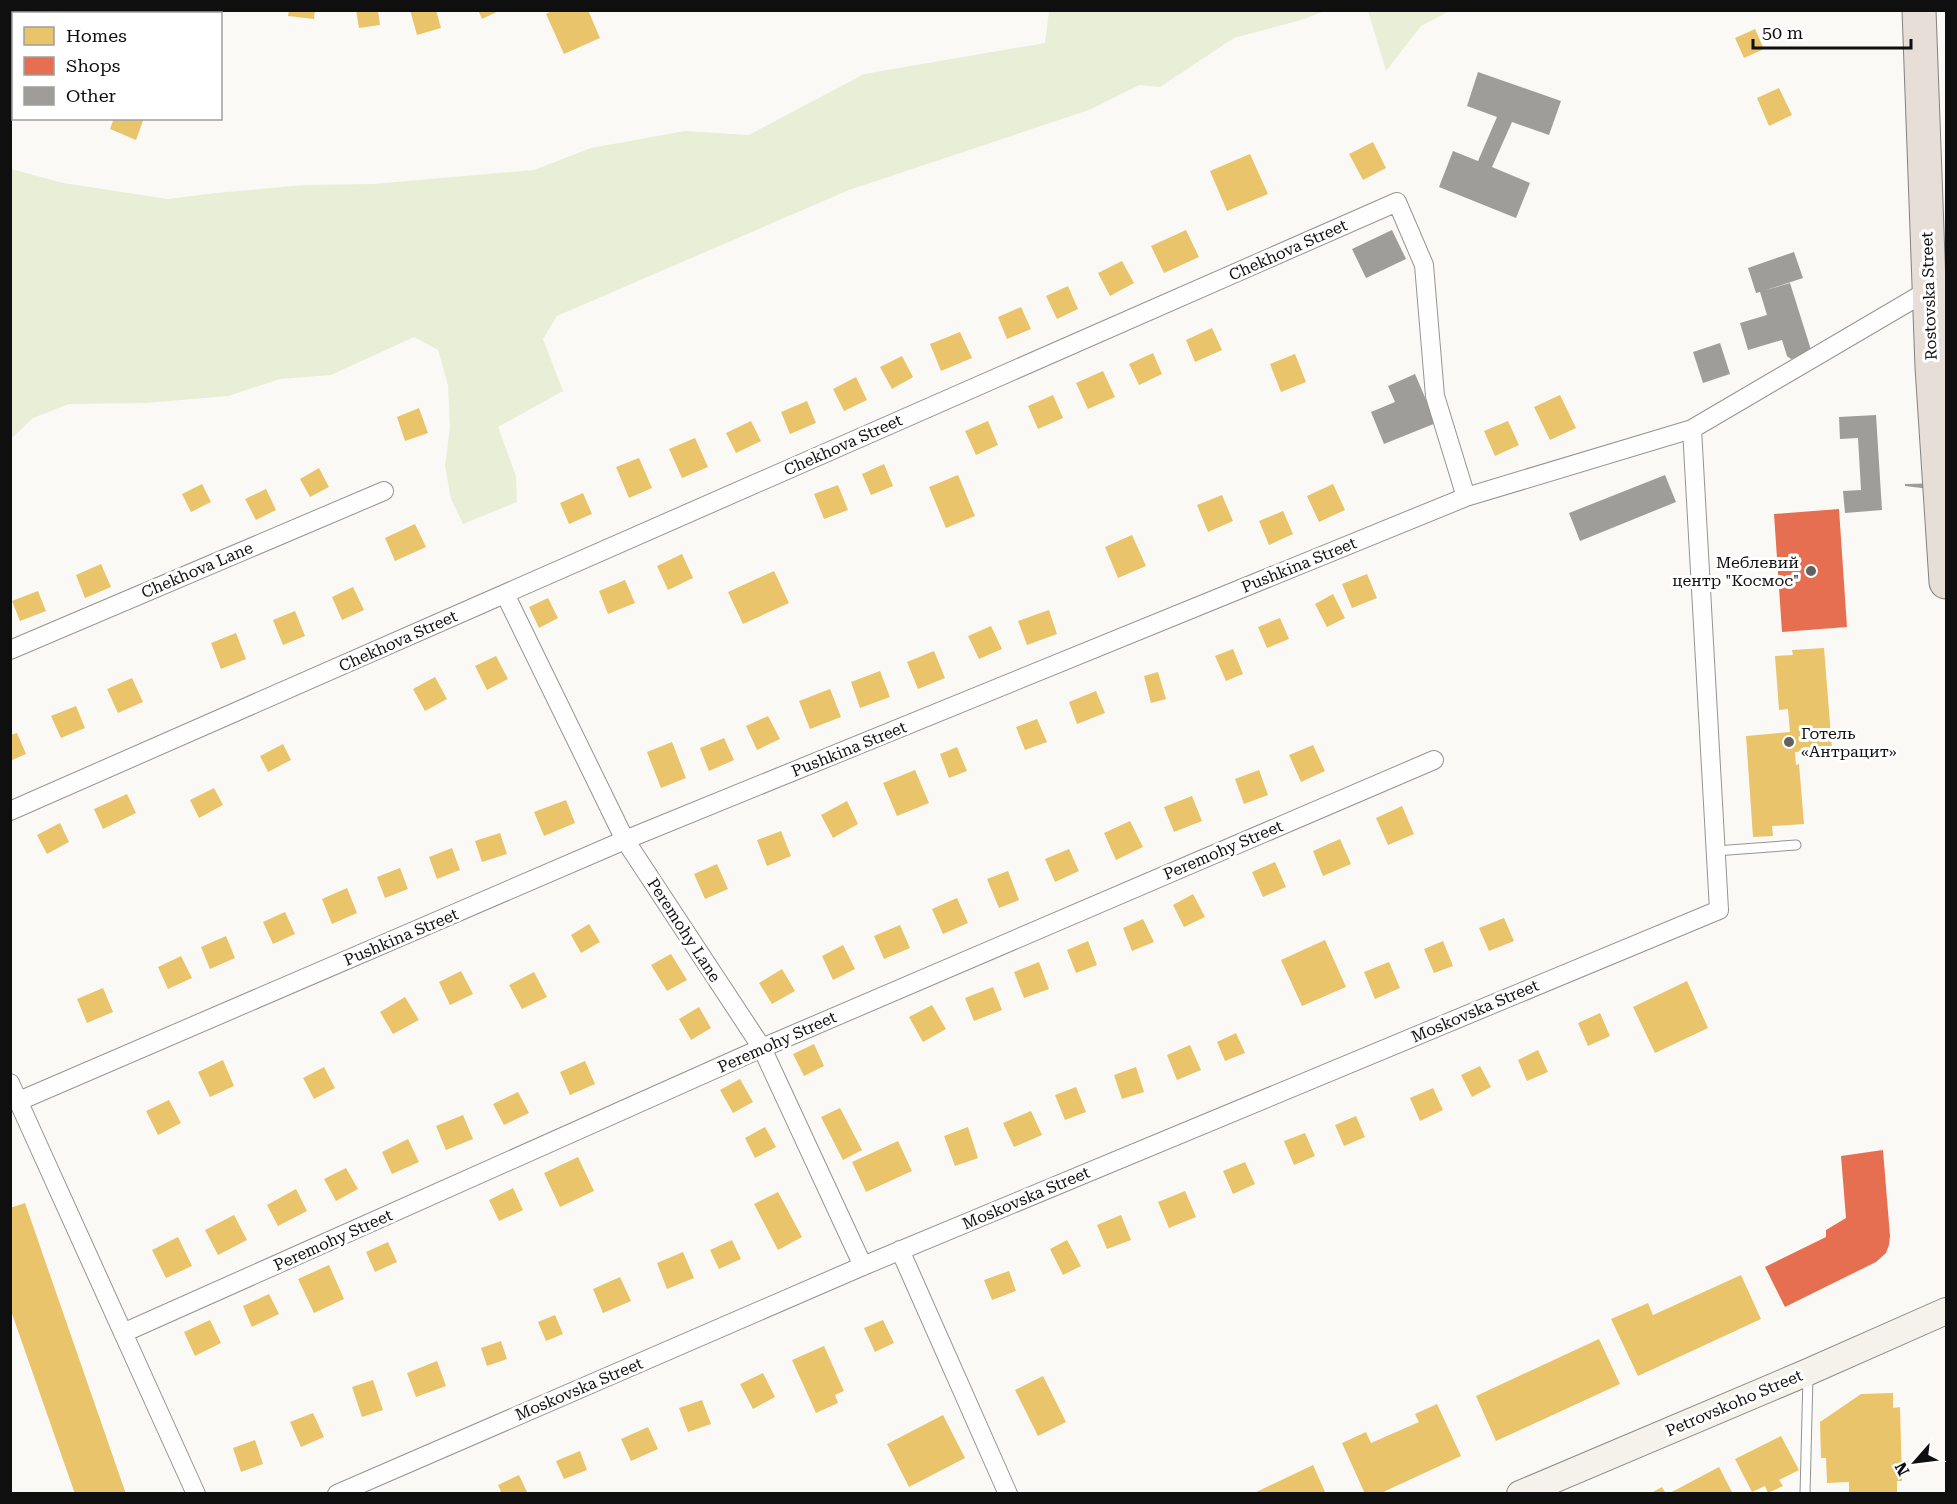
<svg xmlns="http://www.w3.org/2000/svg" width="1957" height="1504" viewBox="0 0 1957 1504" font-family="'Roboto Serif',serif">
<style>
.green{fill:#e8efd6}
.homes{fill:#e9c46a}
.shops{fill:#e76f51}
.building{fill:#9f9d9a}
.lines{fill:none;stroke-linecap:round;stroke-linejoin:round}
.lane-casing{stroke:#959493;stroke-width:11}
.street-casing{stroke:#959493;stroke-width:20}
.secondary-casing{stroke:#8c8b89;stroke-width:28}
.highway-casing{stroke:#838280;stroke-width:35}
.lane{stroke:#fefefe;stroke-width:9}
.street{stroke:#fefefe;stroke-width:18}
.secondary{stroke:#f5f2eb;stroke-width:26}
.highway{stroke:#e8ded8;stroke-width:33}
.poi-dot{fill:#626160;stroke:#fff;stroke-width:2}
.labels{text-anchor:middle;dominant-baseline:central;stroke-width:6;stroke-linejoin:round;paint-order:stroke}
.street-label{font-size:16px;fill:#0f0f0f;stroke:#fff}
.poi-label{font-size:16px;fill:#0f0f0f;stroke:#fff;text-anchor:end}
</style>
<rect width="100%" height="100%" fill="#fbf9f5"/>
<!-- green -->
<path class="green" d="M1049,11H1325L1301,20L1234,38L1160,87L1139,85L1089,110L849,190L557,316L543,339L563,391L498,427L516,476L517,502L463,524L451,499L445,466L450,427L448,385L438,350L414,337L331,375L280,379L228,396L146,403L69,404L33,418L11,439V169L63,183L168,199L216,193L305,185L373,184L534,170L591,148L685,131L749,135L864,74L1045,43Z
M1368,11V10L1450,11L1421,26L1386,71Z"/>
<!-- homes -->
<path class="homes" d="M289,10H315L314,19L288,16Z
M356,10H378L380,25L359,28Z
M410,10H436L441,28L417,35Z
M478,10H501L482,19Z
M553,10H588L600,38L564,54L546,14Z
M1755,29L1764,49L1744,58L1735,38Z
M10,75L14,76V90L11,98Z
M1779,88L1792,115L1769,126L1757,98Z
M114,118H144L136,140L110,129Z
M1373,142L1386,168L1363,180L1349,154Z
M1250,154L1268,194L1227,211L1210,171Z
M1186,230L1199,257L1164,273L1151,246Z
M1122,261L1134,283L1110,296L1098,273Z
M1068,286L1078,309L1057,319L1046,296Z
M1021,307L1031,329L1007,339L998,317Z
M1212,328L1222,350L1195,362L1186,340Z
M960,332L972,358L941,371L930,344Z
M1153,353L1162,374L1139,385L1129,364Z
M1295,354L1306,382L1281,392L1270,364Z
M902,356L913,377L892,389L880,367Z
M1103,371L1115,397L1088,409L1076,383Z
M856,377L867,400L844,411L833,389Z
M1053,395L1063,418L1038,429L1028,406Z
M1560,395L1576,428L1550,440L1534,407Z
M807,401L816,423L790,434L781,412Z
M419,408L428,433L405,441L397,417Z
M751,421L761,441L736,453L726,433Z
M988,421L998,445L976,455L965,431Z
M1508,421L1519,445L1495,456L1484,431Z
M695,438L708,467L682,478L669,449Z
M639,458L652,488L629,498L616,467Z
M884,464L893,486L871,495L862,474Z
M319,468L329,487L310,497L300,479Z
M958,475L975,516L946,528L929,487Z
M202,484L211,502L191,512L182,494Z
M1333,484L1345,510L1319,522L1307,496Z
M838,485L848,510L824,519L814,494Z
M266,489L276,510L256,520L245,499Z
M583,493L592,514L569,524L560,503Z
M1222,495L1233,521L1208,532L1197,505Z
M1283,511L1293,534L1269,545L1259,521Z
M415,524L426,547L395,561L385,538Z
M1132,535L1146,566L1118,578L1105,547Z
M682,554L693,578L668,590L657,566Z
M101,564L111,587L85,598L76,575Z
M774,571L789,603L743,624L728,592Z
M1367,574L1377,598L1352,608L1342,584Z
M625,580L635,603L608,614L599,591Z
M353,587L364,610L342,620L332,597Z
M38,591L46,611L20,621L12,601Z
M1333,594L1345,618L1327,627L1315,604Z
M548,598L558,618L539,628L529,607Z
M1049,610L1057,634L1027,645L1018,621Z
M295,611L305,636L283,645L273,620Z
M1280,618L1289,639L1267,648L1258,627Z
M991,626L1002,649L979,659L968,636Z
M236,633L246,659L221,669L211,643Z
M1824,648L1832,749L1795,752L1796,765L1799,764L1804,824L1772,826L1773,836L1753,837L1746,736L1790,732L1788,709L1779,710L1775,656L1793,655L1792,650Z
M1233,649L1243,674L1226,681L1215,656Z
M934,651L945,678L918,689L907,662Z
M496,656L508,679L487,690L475,666Z
M880,671L890,697L860,708L851,682Z
M1158,672L1166,699L1151,703L1144,676Z
M435,677L447,699L425,711L413,689Z
M132,678L143,702L118,713L107,689Z
M830,689L841,717L810,729L799,701Z
M1096,691L1105,713L1077,724L1069,702Z
M76,706L85,728L61,738L51,716Z
M768,716L780,739L757,750L746,726Z
M1037,719L1047,742L1025,750L1016,727Z
M17,733L26,754L10,761V735Z
M724,738L734,760L709,771L700,748Z
M672,742L686,778L661,788L647,752Z
M283,744L291,760L268,772L260,756Z
M1313,745L1325,771L1301,782L1289,755Z
M957,747L967,771L949,778L940,754Z
M915,770L929,803L897,816L883,783Z
M1259,770L1268,795L1244,804L1235,779Z
M214,788L223,805L199,818L190,800Z
M127,794L136,813L103,829L94,809Z
M1192,796L1202,821L1174,832L1164,807Z
M566,800L575,823L544,836L534,812Z
M847,801L858,824L833,838L821,815Z
M1402,806L1414,834L1388,845L1376,818Z
M1130,821L1143,847L1116,860L1104,833Z
M60,823L69,842L47,854L37,835Z
M781,831L791,856L767,866L757,840Z
M500,833L507,854L482,862L475,841Z
M1340,839L1351,864L1323,876L1313,851Z
M452,848L460,870L437,879L429,857Z
M1069,849L1079,871L1055,882L1045,859Z
M1275,862L1286,887L1263,897L1252,872Z
M717,864L728,889L705,899L694,874Z
M400,868L408,889L385,898L377,877Z
M1008,871L1019,900L999,908L987,879Z
M347,888L357,913L332,924L322,899Z
M1193,894L1205,917L1184,927L1173,905Z
M957,898L968,923L943,934L932,909Z
M285,912L295,934L273,944L263,922Z
M1504,918L1514,941L1489,951L1479,928Z
M1143,919L1154,942L1132,951L1123,928Z
M589,924L600,942L581,953L571,935Z
M900,925L910,948L884,959L874,936Z
M226,936L235,958L210,969L201,947Z
M1325,940L1346,987L1302,1006L1281,960Z
M1088,941L1097,965L1076,973L1067,950Z
M1443,941L1453,966L1434,973L1424,949Z
M843,945L855,969L833,980L822,956Z
M671,954L687,980L667,991L651,965Z
M181,956L192,978L168,989L158,967Z
M1039,962L1049,989L1024,998L1014,972Z
M1389,962L1400,988L1375,999L1364,972Z
M782,969L795,991L772,1004L759,983Z
M461,971L473,994L450,1005L439,982Z
M534,972L547,997L522,1009L509,985Z
M1687,981L1708,1028L1655,1053L1633,1007Z
M993,987L1002,1010L974,1021L965,998Z
M103,988L113,1012L87,1023L77,999Z
M405,997L419,1020L393,1034L380,1012Z
M932,1005L946,1029L923,1042L909,1017Z
M699,1007L711,1028L691,1040L679,1019Z
M1600,1013L1610,1036L1588,1046L1578,1023Z
M1236,1033L1245,1053L1225,1061L1217,1042Z
M814,1044L824,1066L804,1076L793,1054Z
M1190,1045L1201,1070L1177,1080L1167,1055Z
M1538,1050L1548,1072L1527,1081L1518,1060Z
M223,1060L234,1086L210,1097L198,1072Z
M585,1061L595,1084L570,1095L560,1072Z
M1480,1066L1491,1087L1472,1097L1461,1075Z
M324,1067L335,1088L314,1099L303,1078Z
M1136,1067L1144,1092L1122,1099L1114,1075Z
M740,1079L753,1102L733,1113L720,1090Z
M1076,1087L1086,1112L1065,1120L1055,1095Z
M1433,1088L1443,1110L1420,1121L1410,1098Z
M518,1092L529,1113L504,1125L493,1104Z
M169,1100L181,1123L158,1135L146,1111Z
M840,1108L862,1150L843,1160L821,1117Z
M1031,1111L1042,1135L1014,1147L1003,1123Z
M463,1115L473,1139L446,1150L436,1126Z
M1356,1116L1365,1137L1344,1146L1335,1125Z
M765,1127L776,1147L755,1158L745,1138Z
M968,1127L978,1158L955,1166L944,1136Z
M1305,1133L1315,1156L1294,1165L1284,1141Z
M408,1139L419,1162L392,1174L382,1152Z
M898,1141L912,1171L866,1192L852,1162Z
M578,1157L594,1191L560,1207L544,1173Z
M1245,1162L1255,1184L1233,1194L1223,1171Z
M346,1168L358,1189L336,1201L324,1179Z
M513,1188L523,1210L499,1221L489,1200Z
M296,1189L307,1211L278,1226L267,1205Z
M1185,1191L1196,1217L1169,1228L1158,1202Z
M778,1192L802,1237L778,1250L754,1204Z
M25,1203L126,1494H75L10,1308V1208Z
M234,1215L247,1240L218,1255L205,1230Z
M1121,1215L1131,1240L1107,1249L1097,1225Z
M178,1237L192,1266L166,1278L152,1250Z
M732,1240L741,1259L719,1269L710,1250Z
M1067,1240L1081,1266L1063,1275L1050,1249Z
M388,1242L397,1262L375,1272L366,1252Z
M683,1252L694,1278L667,1289L657,1263Z
M329,1265L344,1299L314,1313L298,1279Z
M1009,1271L1016,1291L992,1300L984,1280Z
M1741,1275L1761,1319L1638,1376L1611,1319L1648,1303L1653,1315Z
M620,1277L631,1301L603,1313L593,1289Z
M269,1294L279,1314L252,1327L243,1306Z
M555,1315L563,1334L546,1341L538,1322Z
M210,1320L221,1343L195,1356L184,1332Z
M883,1320L894,1343L875,1352L864,1328Z
M1599,1339L1620,1384L1496,1441L1476,1396Z
M501,1341L507,1359L487,1366L481,1348Z
M824,1346L844,1391L835,1395L838,1403L816,1413L792,1360Z
M437,1361L446,1386L416,1397L407,1373Z
M763,1373L775,1397L753,1409L740,1384Z
M1043,1376L1066,1422L1038,1436L1015,1390Z
M373,1380L383,1410L362,1417L352,1387Z
M1893,1393V1408L1900,1407L1902,1481H1897V1494H1849V1482L1827,1483L1826,1458H1821L1820,1422L1861,1394Z
M702,1400L711,1424L688,1432L679,1408Z
M1437,1404L1461,1456L1379,1494H1365L1342,1443L1366,1432L1371,1443L1419,1422L1415,1414Z
M313,1413L324,1437L301,1447L290,1422Z
M943,1415L965,1458L909,1487L887,1444Z
M648,1427L658,1449L631,1461L621,1439Z
M1781,1436L1799,1470L1779,1480L1783,1486L1768,1493L1765,1486L1752,1492L1735,1459Z
M255,1440L263,1464L241,1472L233,1448Z
M580,1451L587,1470L564,1479L556,1461Z
M1313,1465L1326,1494H1252Z
M1719,1467L1733,1494H1668Z
M519,1475L528,1494H502L498,1485Z
M1662,1487L1666,1494H1649Z"/>
<!-- shops -->
<path class="shops" d="M1839,509L1847,627L1782,632L1774,514Z
M1883,1150L1890,1236L1889,1245L1886,1253L1876,1262L1785,1307L1765,1267L1826,1237V1230L1846,1218L1841,1156Z"/>
<!-- building -->
<path class="building" d="M1478,72L1561,101L1549,135L1512,122L1492,167L1530,183L1516,218L1439,187L1453,151L1478,161L1497,117L1467,106Z
M1392,230L1406,259L1366,278L1352,249Z
M1794,252L1803,278L1763,291L1790,283L1812,353L1791,359L1787,356L1782,340L1748,350L1740,323L1767,315L1760,292L1756,293L1748,268Z
M1720,343L1730,374L1703,383L1693,352Z
M1415,374L1436,423L1384,444L1371,412L1395,402L1388,386Z
M1876,415L1882,510L1845,513L1843,491L1861,490L1858,438L1840,439L1839,417Z
M1665,475L1676,502L1580,541L1569,513Z
M1946,483V491L1905,486V484Z"/>
<g class="lines">
<defs>
<path id="lane" d="M1715,851L1796,845
M1805,1494L1808,1376"/>
<path id="street" d="M505,594L625,840L762,1048L863,1266
M10,650L384,491
M10,811L1397,202L1424,265L1435,396L1466,497
M10,1083L196,1494
M19,1101L625,840L1466,497L1692,429
M900,1250L1008,1494
M123,1333L762,1048L1434,760
M337,1494L863,1266L1719,910L1692,429L1929,290"/>
<path id="secondary" d="M1520,1494L1808,1372L1946,1311"/>
<path id="highway" d="M1919,10L1932,367L1946,582"/>
</defs>
<!-- lane casing -->
<use href="#lane" class="lane-casing"/>
<!-- street casing -->
<use href="#street" class="street-casing"/>
<!-- secondary casing -->
<use href="#secondary" class="secondary-casing"/>
<!-- highway casing -->
<use href="#highway" class="highway-casing"/>
<!-- lane -->
<use href="#lane" class="lane"/>
<!-- street -->
<use href="#street" class="street"/>
<!-- secondary -->
<use href="#secondary" class="secondary"/>
<!-- highway -->
<use href="#highway" class="highway"/>
</g>
<!-- markers -->
<g class="poi-dot">
<circle cx="1811" cy="571" r="6"/>
<circle cx="1789" cy="742" r="6"/>
</g>
<g class="labels">
<!-- street labels -->
<g class="street-label">
<text transform="translate(1288 250) rotate(-24)">Chekhova Street</text>
<text transform="translate(1929 296) rotate(-92)">Rostovska Street</text>
<text transform="translate(843 445) rotate(-24)">Chekhova Street</text>
<text transform="translate(1299 565) rotate(-22)">Pushkina Street</text>
<text transform="translate(197 570) rotate(-23)">Chekhova Lane</text>
<text transform="translate(398 641) rotate(-24)">Chekhova Street</text>
<text transform="translate(849 749) rotate(-22)">Pushkina Street</text>
<text transform="translate(1223 850) rotate(-23)">Peremohy Street</text>
<text transform="translate(684 930) rotate(57)">Peremohy Lane</text>
<text transform="translate(401 937) rotate(-23)">Pushkina Street</text>
<text transform="translate(1475 1011) rotate(-23)">Moskovska Street</text>
<text transform="translate(777 1042) rotate(-24)">Peremohy Street</text>
<text transform="translate(1026 1198) rotate(-23)">Moskovska Street</text>
<text transform="translate(333 1240) rotate(-24)">Peremohy Street</text>
<text transform="translate(579 1389) rotate(-23)">Moskovska Street</text>
<text transform="translate(1734 1403) rotate(-23)">Petrovskoho Street</text>
</g>
<!-- poi labels -->
<g class="poi-label">
<text x="1799" y="562">Меблевий<tspan x="1799" dy="18">центр "Космос"</tspan></text>
<text x="1801" y="733" text-anchor="start">Готель<tspan x="1801" dy="18">«Антрацит»</tspan></text>
</g>
</g>
<!-- border -->
<rect width="1957" height="1504" fill="none" stroke="#0f0f0f" stroke-width="24"/>
<!-- legend -->
<rect x="12" y="12" width="210" height="108" fill="#ffffff" stroke="#9f9f9f" stroke-width="1.5"/>
<rect x="24" y="27" width="30" height="18" fill="#e9c46a" stroke="#9f9f9f" stroke-width="1.5"/>
<text x="66" y="42" font-size="18" fill="#0f0f0f">Homes</text>
<rect x="24" y="57" width="30" height="18" fill="#e76f51" stroke="#9f9f9f" stroke-width="1.5"/>
<text x="66" y="72" font-size="18" fill="#0f0f0f">Shops</text>
<rect x="24" y="87" width="30" height="18" fill="#9f9d9a" stroke="#9f9f9f" stroke-width="1.5"/>
<text x="66" y="102" font-size="18" fill="#0f0f0f">Other</text>
<!-- north arrow -->
<g transform="translate(1915 1462) rotate(242)" stroke="#ffffff" stroke-width="4.5" paint-order="stroke">
<path d="M0-4.5L10 22L0 15L-10 22Z" fill="#0f0f0f"/>
<text y="-9" font-size="16" font-weight="bold" text-anchor="middle" fill="#0f0f0f">N</text>
</g>
<!-- scale -->
<path d="M1753 39v9h158v-9" fill="none" stroke="#0f0f0f" stroke-width="3"/>
<text x="1762" y="39" font-size="18" fill="#0f0f0f" stroke="#ffffff" stroke-width="4.5" paint-order="stroke">50 m</text>
</svg>
